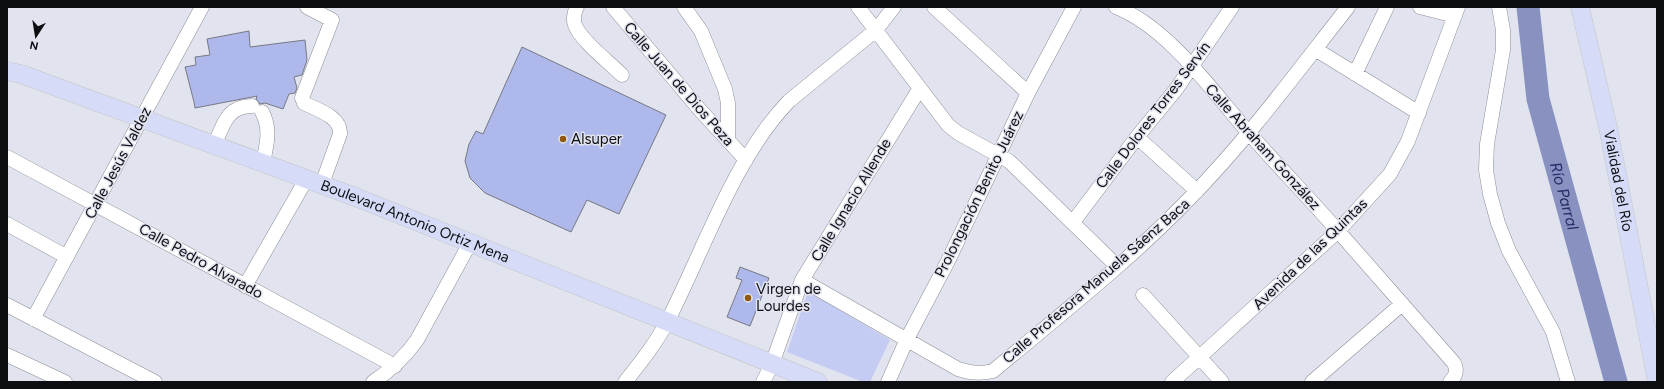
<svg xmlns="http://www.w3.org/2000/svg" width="1664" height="389" viewBox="0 0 1664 389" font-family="Figtree,sans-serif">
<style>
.green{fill:#c4ccf4}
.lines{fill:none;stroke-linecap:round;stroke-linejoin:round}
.river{stroke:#8891c0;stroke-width:23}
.building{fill:#aeb8ea;stroke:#777983}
.minor-casing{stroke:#8b8d97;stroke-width:15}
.major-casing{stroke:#c5c5c6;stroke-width:19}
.minor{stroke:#fff;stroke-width:14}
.major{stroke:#d6dcf7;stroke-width:18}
.poi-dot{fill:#905810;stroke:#e1e4ef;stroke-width:1.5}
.labels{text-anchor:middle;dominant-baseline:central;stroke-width:3;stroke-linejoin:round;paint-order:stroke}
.street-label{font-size:15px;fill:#0d0e12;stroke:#e1e4ef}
.poi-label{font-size:15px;fill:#0d0e12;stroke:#e1e4ef;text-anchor:start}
.water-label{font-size:16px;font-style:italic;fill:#282c67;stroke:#e1e4ef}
</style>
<rect width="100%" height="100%" fill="#e1e4ef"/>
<!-- green -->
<path class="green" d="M808,291L890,340L870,382H863L787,352Z"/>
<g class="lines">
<!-- river -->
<path class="river" id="s1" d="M1528,7L1538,99L1616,382"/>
</g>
<!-- building -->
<path class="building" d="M249,31L250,47L305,40L307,60L302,75L294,77L297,88L295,93L289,94L283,109L265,103L260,104L256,99L257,96L195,108L194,102L185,67L196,65L195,57L210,55L207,39Z
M522,47L666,115L619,214L587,200L571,232L485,193L470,178L465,161L469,144L476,131L483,134Z
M740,267L769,278L750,326L727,317L742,280L736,278Z"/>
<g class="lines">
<defs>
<path id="minor" d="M307,7L332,20L302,98L304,103C317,110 341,116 340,134L322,184
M577,7C574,12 573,20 575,25C580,40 610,63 622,75
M613,7L700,110L746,160
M684,7L701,31L725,89L728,103V141
M858,7L948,125L958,133L1009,161L1117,266
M934,7L1028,93
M1116,7C1169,28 1212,91 1249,133C1278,166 1309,198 1338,231C1377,275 1415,319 1454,363C1458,371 1456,376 1450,382
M1420,7L1455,16
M1499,7L1503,30V50L1487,144L1486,170L1490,194L1498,223L1509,251L1553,332L1568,382
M1315,49L1419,113
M1355,74L1387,7
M262,112C271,128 267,144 263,162
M1137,137L1197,191
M215,144C223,125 227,106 252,106
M7,157L395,366
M1073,222L1137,137L1177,88L1232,7
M7,224L67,257
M802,280L958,369C971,373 980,374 993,371C1060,315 1129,261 1189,199C1247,140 1297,72 1348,7
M245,286L307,178
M1143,295L1222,382
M7,305L155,382
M33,319L202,7
M7,355L65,382
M373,382C391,370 405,357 417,340L470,243
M625,382C640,363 657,342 668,320C704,250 734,158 789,101L876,30L894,7
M763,382L772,364L802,280L920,88
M888,382L907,339L948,261L1028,93L1074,7
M1172,382L1338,231L1390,174L1408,141L1458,7
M1312,382L1402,304"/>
<g id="major">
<path id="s2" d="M1580,7L1609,132L1657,382"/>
<path id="s3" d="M7,71L21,74L358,198L818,382"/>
</g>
</defs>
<!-- minor casing -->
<use href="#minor" class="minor-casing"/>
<!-- major casing -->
<use href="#major" class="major-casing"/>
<!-- minor -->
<use href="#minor" class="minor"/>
<!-- major -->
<use href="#major" class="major"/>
</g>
<!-- markers -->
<g class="poi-dot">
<circle cx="563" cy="139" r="4"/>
<circle cx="748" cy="298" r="4"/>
</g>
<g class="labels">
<!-- street labels -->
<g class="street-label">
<text transform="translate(679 84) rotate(49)">Calle Juan de Dios Peza</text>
<text transform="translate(1153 115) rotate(-53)">Calle Dolores Torres Servín</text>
<text transform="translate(1263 147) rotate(48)">Calle Abraham González</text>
<text transform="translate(118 163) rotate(-62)">Calle Jesús Valdez</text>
<text stroke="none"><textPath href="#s2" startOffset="178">Vialidad del Río</textPath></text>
<text transform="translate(979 194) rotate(-64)">Prolongación Benito Juárez</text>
<text transform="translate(851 200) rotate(-59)">Calle Ignacio Allende</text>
<text stroke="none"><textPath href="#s3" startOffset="435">Boulevard Antonio Ortiz Mena</textPath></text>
<text transform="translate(1310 254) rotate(-44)">Avenida de las Quintas</text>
<text transform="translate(201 261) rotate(29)">Calle Pedro Alvarado</text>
<text transform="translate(1096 281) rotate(-41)">Calle Profesora Manuela Sáenz Baca</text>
</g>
<!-- poi labels -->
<g class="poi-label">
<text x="571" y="139">Alsuper</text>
<text x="756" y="289">Virgen de<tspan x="756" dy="17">Lourdes</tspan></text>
</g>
<!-- water labels -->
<g class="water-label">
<text stroke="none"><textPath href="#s1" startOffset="193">Río Parral</textPath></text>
</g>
</g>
<!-- border -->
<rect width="1664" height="389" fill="none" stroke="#0d0e12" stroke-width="16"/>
<!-- north arrow -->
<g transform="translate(36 36) rotate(192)" stroke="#e1e4ef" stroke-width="3" paint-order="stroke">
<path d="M0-3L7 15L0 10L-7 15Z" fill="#0d0e12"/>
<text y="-6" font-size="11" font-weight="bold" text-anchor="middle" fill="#0d0e12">N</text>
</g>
</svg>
